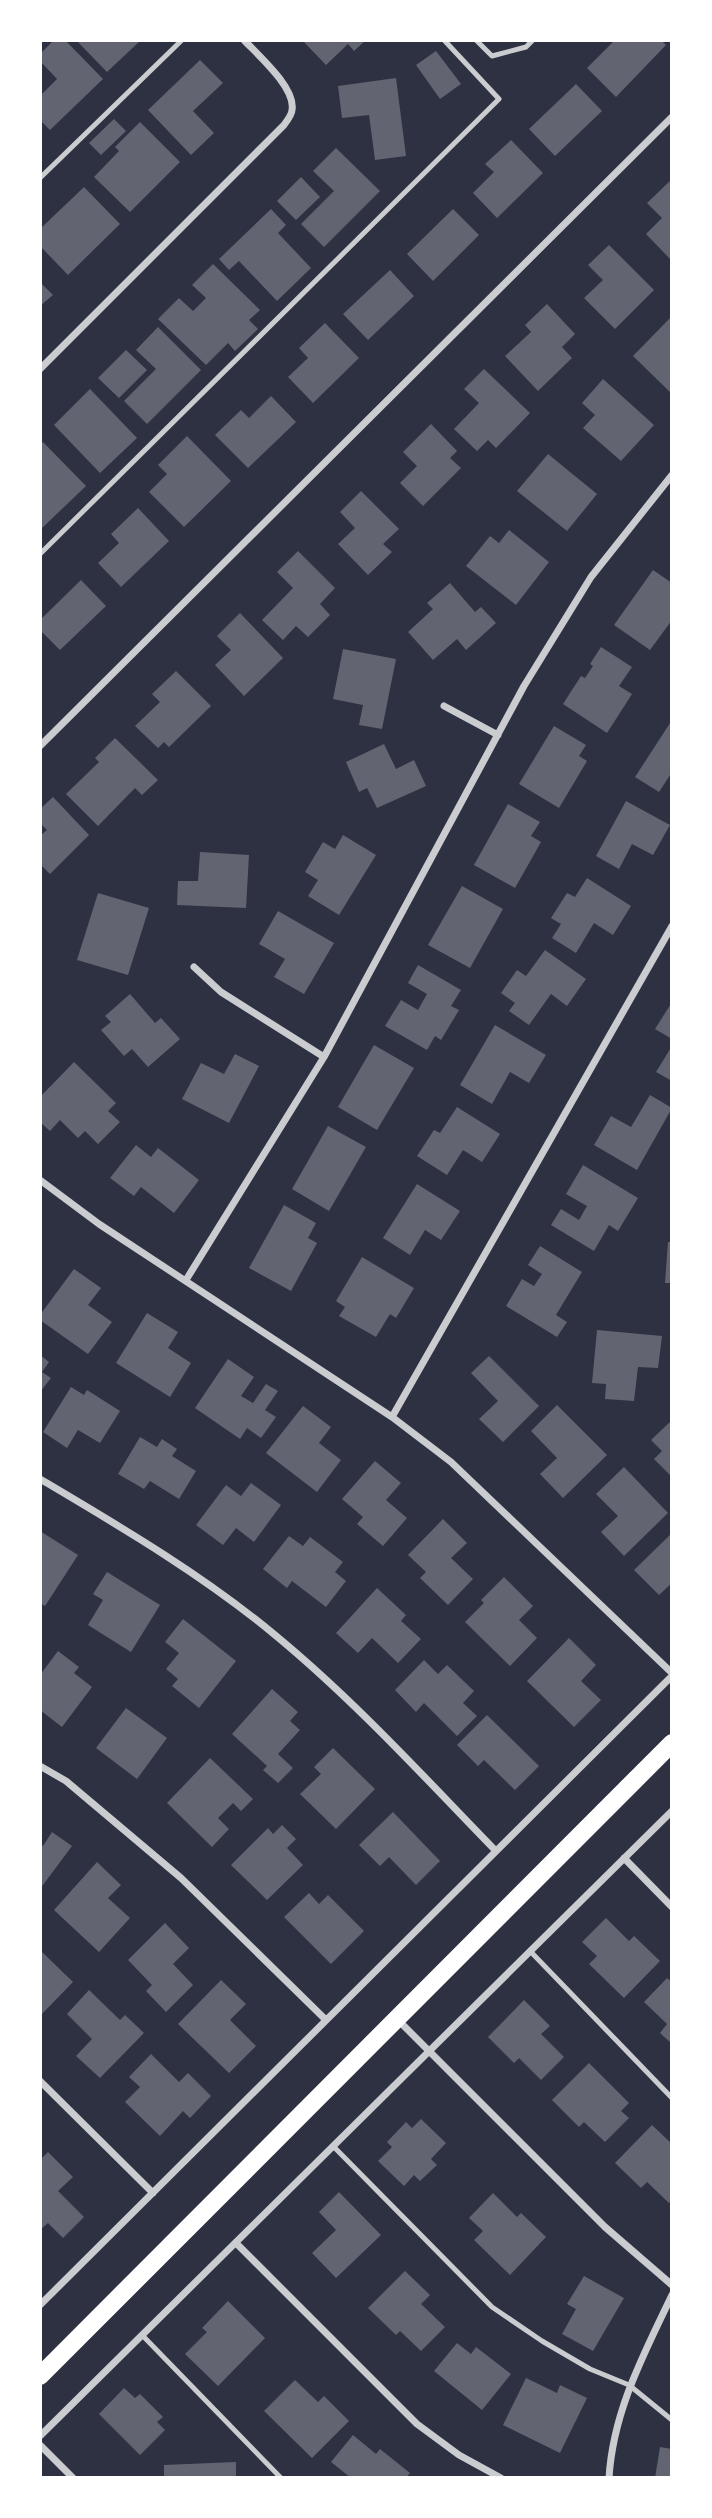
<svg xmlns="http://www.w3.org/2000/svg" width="712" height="2518" viewBox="0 0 712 2518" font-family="Commissioner,sans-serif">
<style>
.building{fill:#626471}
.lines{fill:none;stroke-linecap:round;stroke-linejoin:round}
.service{stroke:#caccd0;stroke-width:5}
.minor{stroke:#caccd0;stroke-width:7}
.primary{stroke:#fff;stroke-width:18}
</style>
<rect width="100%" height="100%" fill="#2d3142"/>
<!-- building -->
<path class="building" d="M54,40H65L103,79L50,130L40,120V96L57,79L40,61V54Z
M76,40H141L107,72Z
M302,40H366L354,51L348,44L326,65Z
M615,40H661L666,45L616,97L587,68Z
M436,51L461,84L440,99L416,65Z
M200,60L223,83L193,111L214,133L191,155L148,110Z
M396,78L406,156L375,160L369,115L342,118L338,86Z
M576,84L602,111L555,156L529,129Z
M114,119L126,131L101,155L89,143Z
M140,122L180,162L130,212L94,177L119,151L115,147Z
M511,140L543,173L497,218L473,193L494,172L485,164Z
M336,148L380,191L324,247L301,224L334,191L313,171Z
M301,177L320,197L296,220L277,201Z
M672,179V261L646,234L662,218L647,203Z
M84,187L120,224L68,275L40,246V229Z
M271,209L286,225L278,233L311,268L277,301L239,261L229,270L219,259Z
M453,209L479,235L433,281L407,254Z
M609,245L654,290L615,329L584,298L603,280L588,265Z
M213,264L260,310L249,320L258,329L235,351L228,343L206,365L158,319L179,298L193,311L206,298L192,285Z
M390,270L414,296L368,340L343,314Z
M40,282L53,295L40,306Z
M547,304L575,334L562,347L572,358L538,391L505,356L531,332L525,325Z
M672,316V394L633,356Z
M325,323L359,358L313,403L288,377L308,358L299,348Z
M158,327L201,370L147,424L124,401L156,369L136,350Z
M126,350L147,370L119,398L98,378Z
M484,369L530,413L496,448L488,440L477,451L454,429L479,403L464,389Z
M603,379L654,425L621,461L583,428L595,415L582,403Z
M90,389L137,438L100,473L54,425Z
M271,396L296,422L248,468L215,435L241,410L249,418Z
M431,424L457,451L450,458L461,468L423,506L400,483L417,466L403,452Z
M187,436L231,481L184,527L149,492L167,474L158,465Z
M43,442L86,486L40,530V445Z
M548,454L597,494L567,531L517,491Z
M361,491L399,529L383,544L392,552L368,575L338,544L355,528L340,512Z
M138,508L169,541L121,587L98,563L119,543L111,534Z
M509,530L549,562L516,605L466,566L490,536L499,543Z
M298,551L335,588L320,604L330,615L308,637L296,626L283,640L262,620L293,588L277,572Z
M653,570L672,583V620L650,650L614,625Z
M81,580L106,606L60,650L40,630V620Z
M450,583L475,612L481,607L496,623L466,650L457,639L433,660L408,632L433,609L427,603Z
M240,613L283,658L244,696L215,665L231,650L217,636Z
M601,647L632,667L619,686L632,694L607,733L563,704L581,676L585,678L593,666L590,664Z
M343,649L396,659L382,729L359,725L363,705L333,699Z
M176,671L211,706L169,747L164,742L158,748L135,726L160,702L152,694Z
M672,720V772L659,792L635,777Z
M554,726L586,745L579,756L587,761L559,808L519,784Z
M115,738L158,780L142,795L135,788L98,826L66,794L99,762L95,758Z
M384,744L396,769L414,760L426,786L377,808L367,788L359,792L346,762Z
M53,797L89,835L50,874L40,864V836L47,830L40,823V809Z
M626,801L670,825L653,855L632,844L619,869L596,856Z
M508,804L540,822L531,836L541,842L515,888L474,865Z
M343,835L376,855L339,915L308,896L318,880L305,872L323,842L335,849Z
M200,852L249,855L246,908L177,905L178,881H198Z
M587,878L631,906L613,935L594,923L576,953L552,938L561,924L551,918L567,893L575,897Z
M462,886L503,909L470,968L428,945Z
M98,893L149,908L128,975L77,960Z
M278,911L334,943L304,994L274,977L285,959L259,944Z
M545,950L586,979L567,1006L551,994L529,1025L509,1011L515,1003L501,993L517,970L526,976Z
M418,965L461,990L451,1006L459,1010L441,1040L435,1036L427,1050L385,1026L401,1000L418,1010L427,994L408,983Z
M130,994L155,1023L161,1018L180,1039L148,1067L132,1049L124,1056L101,1030L111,1022L105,1016Z
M672,1002V1039L655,1029Z
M495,1025L546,1055L529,1083L510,1072L492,1104L460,1085Z
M374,1045L414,1068L377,1130L338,1107Z
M672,1046V1081L656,1072Z
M235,1054L259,1066L229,1123L182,1099L201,1063L224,1074Z
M74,1062L116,1103L108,1111L120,1122L98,1144L85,1131L78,1138L60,1120L50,1131L40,1122V1097Z
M650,1095L672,1108L637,1170L594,1145L611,1116L631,1127Z
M457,1107L500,1134L482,1162L463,1150L447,1175L417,1156L434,1130L440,1133Z
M328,1126L366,1147L329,1211L292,1189Z
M136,1145L151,1157L158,1148L199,1180L174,1213L141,1187L134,1196L110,1178Z
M583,1165L638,1198L618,1231L609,1225L594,1251L551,1225L561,1209L579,1220L587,1206L566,1194Z
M417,1184L460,1211L441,1240L425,1230L410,1255L383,1238Z
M284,1205L316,1223L308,1238L317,1243L291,1291L249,1268Z
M668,1242H672V1283H665Z
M540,1246L582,1272L556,1315L567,1322L557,1337L506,1306L522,1279L534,1286L542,1274L528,1265Z
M362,1257L414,1288L396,1318L390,1314L376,1337L339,1316L345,1307L336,1301Z
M74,1269L101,1288L88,1305L112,1322L88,1354L40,1320V1315Z
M147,1313L178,1332L168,1348L191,1363L170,1397L116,1363Z
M597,1330L662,1336L658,1368L638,1367L634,1401L605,1399L606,1384L592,1383Z
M40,1355L49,1362L42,1372L51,1378L40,1392Z
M489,1356L539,1406L503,1442L479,1419L498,1401L471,1373Z
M228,1359L254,1377L241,1396L253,1403L266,1384L278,1391L265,1410L276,1417L261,1438L247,1428L240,1439L195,1408Z
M71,1387L84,1395L87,1390L120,1411L100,1443L78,1430L67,1448L43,1432Z
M557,1405L607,1455L563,1498L540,1474L557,1458L531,1431Z
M303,1406L331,1427L319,1443L341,1460L317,1492L266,1453Z
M672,1420V1477L654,1459L662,1451L651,1440Z
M140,1437L157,1447L162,1439L177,1449L172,1456L196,1471L179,1499L150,1481L144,1489L118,1474Z
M375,1461L401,1483L386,1500L407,1518L383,1546L357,1524L363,1517L342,1499Z
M624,1467L668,1513L624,1556L601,1532L618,1516L596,1494Z
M251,1483L281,1505L254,1542L236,1528L223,1545L196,1525L226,1485L241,1496Z
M443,1519L467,1543L451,1558L473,1579L448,1605L420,1578L426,1572L408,1555Z
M40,1531L78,1555L45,1606L40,1603Z
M672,1533V1583L659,1595L634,1570Z
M289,1536L303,1546L310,1537L343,1562L335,1572L346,1581L326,1607L292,1581L287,1588L263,1569Z
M107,1572L160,1605L131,1652L88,1625L103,1600L93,1594Z
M504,1577L533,1606L519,1620L537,1638L510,1666L465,1622L484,1603L481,1600Z
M377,1588L406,1615L401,1621L421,1639L398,1663L372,1638L358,1653L336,1633Z
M183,1619L236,1661L199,1708L172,1686L178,1679L166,1669L179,1653L165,1642Z
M569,1638L596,1665L581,1681L601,1700L574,1727L527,1681Z
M58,1651L79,1667L74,1673L92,1687L62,1727L40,1710V1675Z
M424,1660L438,1674L447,1665L474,1691L463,1703L477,1716L457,1736L424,1703L416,1712L395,1690Z
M272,1689L298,1712L290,1721L300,1730L278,1754L293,1768L278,1783L263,1770L267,1766L232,1734Z
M126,1708L167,1738L137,1779L96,1748Z
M487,1715L539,1766L515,1790L484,1760L478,1766L457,1745Z
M333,1748L375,1789L336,1829L300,1794L321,1774L314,1767Z
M210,1758L253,1799L241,1811L233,1803L218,1818L229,1829L212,1847L167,1803Z
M393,1812L440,1861L416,1885L389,1857L380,1866L359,1845Z
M282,1825L296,1839L287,1848L303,1865L267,1900L231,1865L268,1828L273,1834Z
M52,1832L72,1846L40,1889V1844L43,1846Z
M97,1862L121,1885L108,1898L130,1918L99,1952L54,1910Z
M309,1893L319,1904L328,1895L364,1931L331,1964L284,1917Z
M606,1918L629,1941L634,1936L660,1961L624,1998L589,1964L597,1956L582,1942Z
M165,1923L189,1948L173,1964L193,1985L166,2012L146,1991L152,1985L128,1960Z
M40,1950L73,1982L40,2016Z
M667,1978L672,1982V2044L660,2033L667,2024L644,2002Z
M221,1980L246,2004L230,2020L256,2046L229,2073L178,2024Z
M89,1990L120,2020L125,2015L144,2033L100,2078L76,2056L92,2039L67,2014Z
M524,2000L550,2026L541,2034L564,2057L541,2080L519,2058L514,2063L488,2037Z
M151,2054L179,2082L188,2073L211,2096L190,2118L183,2111L160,2136L125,2102L140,2087L129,2077Z
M589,2063L629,2103L621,2111L629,2118L605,2142L584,2122L579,2127L552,2100Z
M421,2119L446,2143L431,2159L437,2165L420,2181L414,2175L404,2186L378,2161L392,2147L387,2142L406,2122L412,2128Z
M652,2125L672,2144V2200L669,2203L647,2182L641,2188L615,2163Z
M48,2152L73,2177L58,2191L84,2217L63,2238L48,2223L40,2230V2160Z
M339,2192L381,2235L336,2278L312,2253L336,2230L319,2212Z
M493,2193L517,2217L521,2213L546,2237L510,2275L474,2240L483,2231L469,2218Z
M405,2271L430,2295L421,2304L445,2327L421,2351L400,2331L396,2335L368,2308Z
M584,2276L624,2298L593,2351L562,2334L576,2309L567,2304Z
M228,2301L265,2338L218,2386L185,2354L207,2332L202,2328Z
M457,2343L471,2354L476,2347L511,2374L482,2410L434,2371Z
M526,2378L557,2393L560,2385L587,2398L560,2453L503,2425Z
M295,2380L318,2402L324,2396L349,2421L312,2458L264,2411Z
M124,2388L135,2398L140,2394L163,2417L157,2422L165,2430L140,2455L99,2414Z
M353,2435L376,2454L380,2449L410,2473L406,2478H351L331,2462Z
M660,2447L672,2449V2478H655Z
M236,2462V2478H164V2465Z"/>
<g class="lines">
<!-- service -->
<path class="service" d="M476,40L492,56L526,47L533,40
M40,178L182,40
M40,554L499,99L444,40
M530,1951L672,2098
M333,2146L492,2307L542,2341L590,2369L629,2385L672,2420
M142,2335L281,2478"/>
<!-- minor -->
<path class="minor" d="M40,369L284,125C287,121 292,114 292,110C296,88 258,55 244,40
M444,706L498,735
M40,746L672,117
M194,967L221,992L324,1057
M40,1180L99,1224L392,1417L451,1462L672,1673
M186,1280L324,1057L524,686L591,577L672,475
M392,1417L672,926
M40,1479C121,1527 203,1575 275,1635C355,1701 424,1777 496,1851
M40,1766L66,1781L181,1878L326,2020
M624,1858L672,1907
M398,2020L605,2227L672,2285
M40,2081L153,2193
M236,2243L417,2424L459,2455L501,2478
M40,2305L672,1676
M40,2436L672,1811
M40,2445L73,2478
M609,2478C613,2411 644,2354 672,2295"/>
<!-- primary -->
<path class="primary" d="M40,2376L672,1743"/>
</g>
<!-- border -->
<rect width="712" height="2518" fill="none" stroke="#ffffff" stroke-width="84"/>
</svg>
